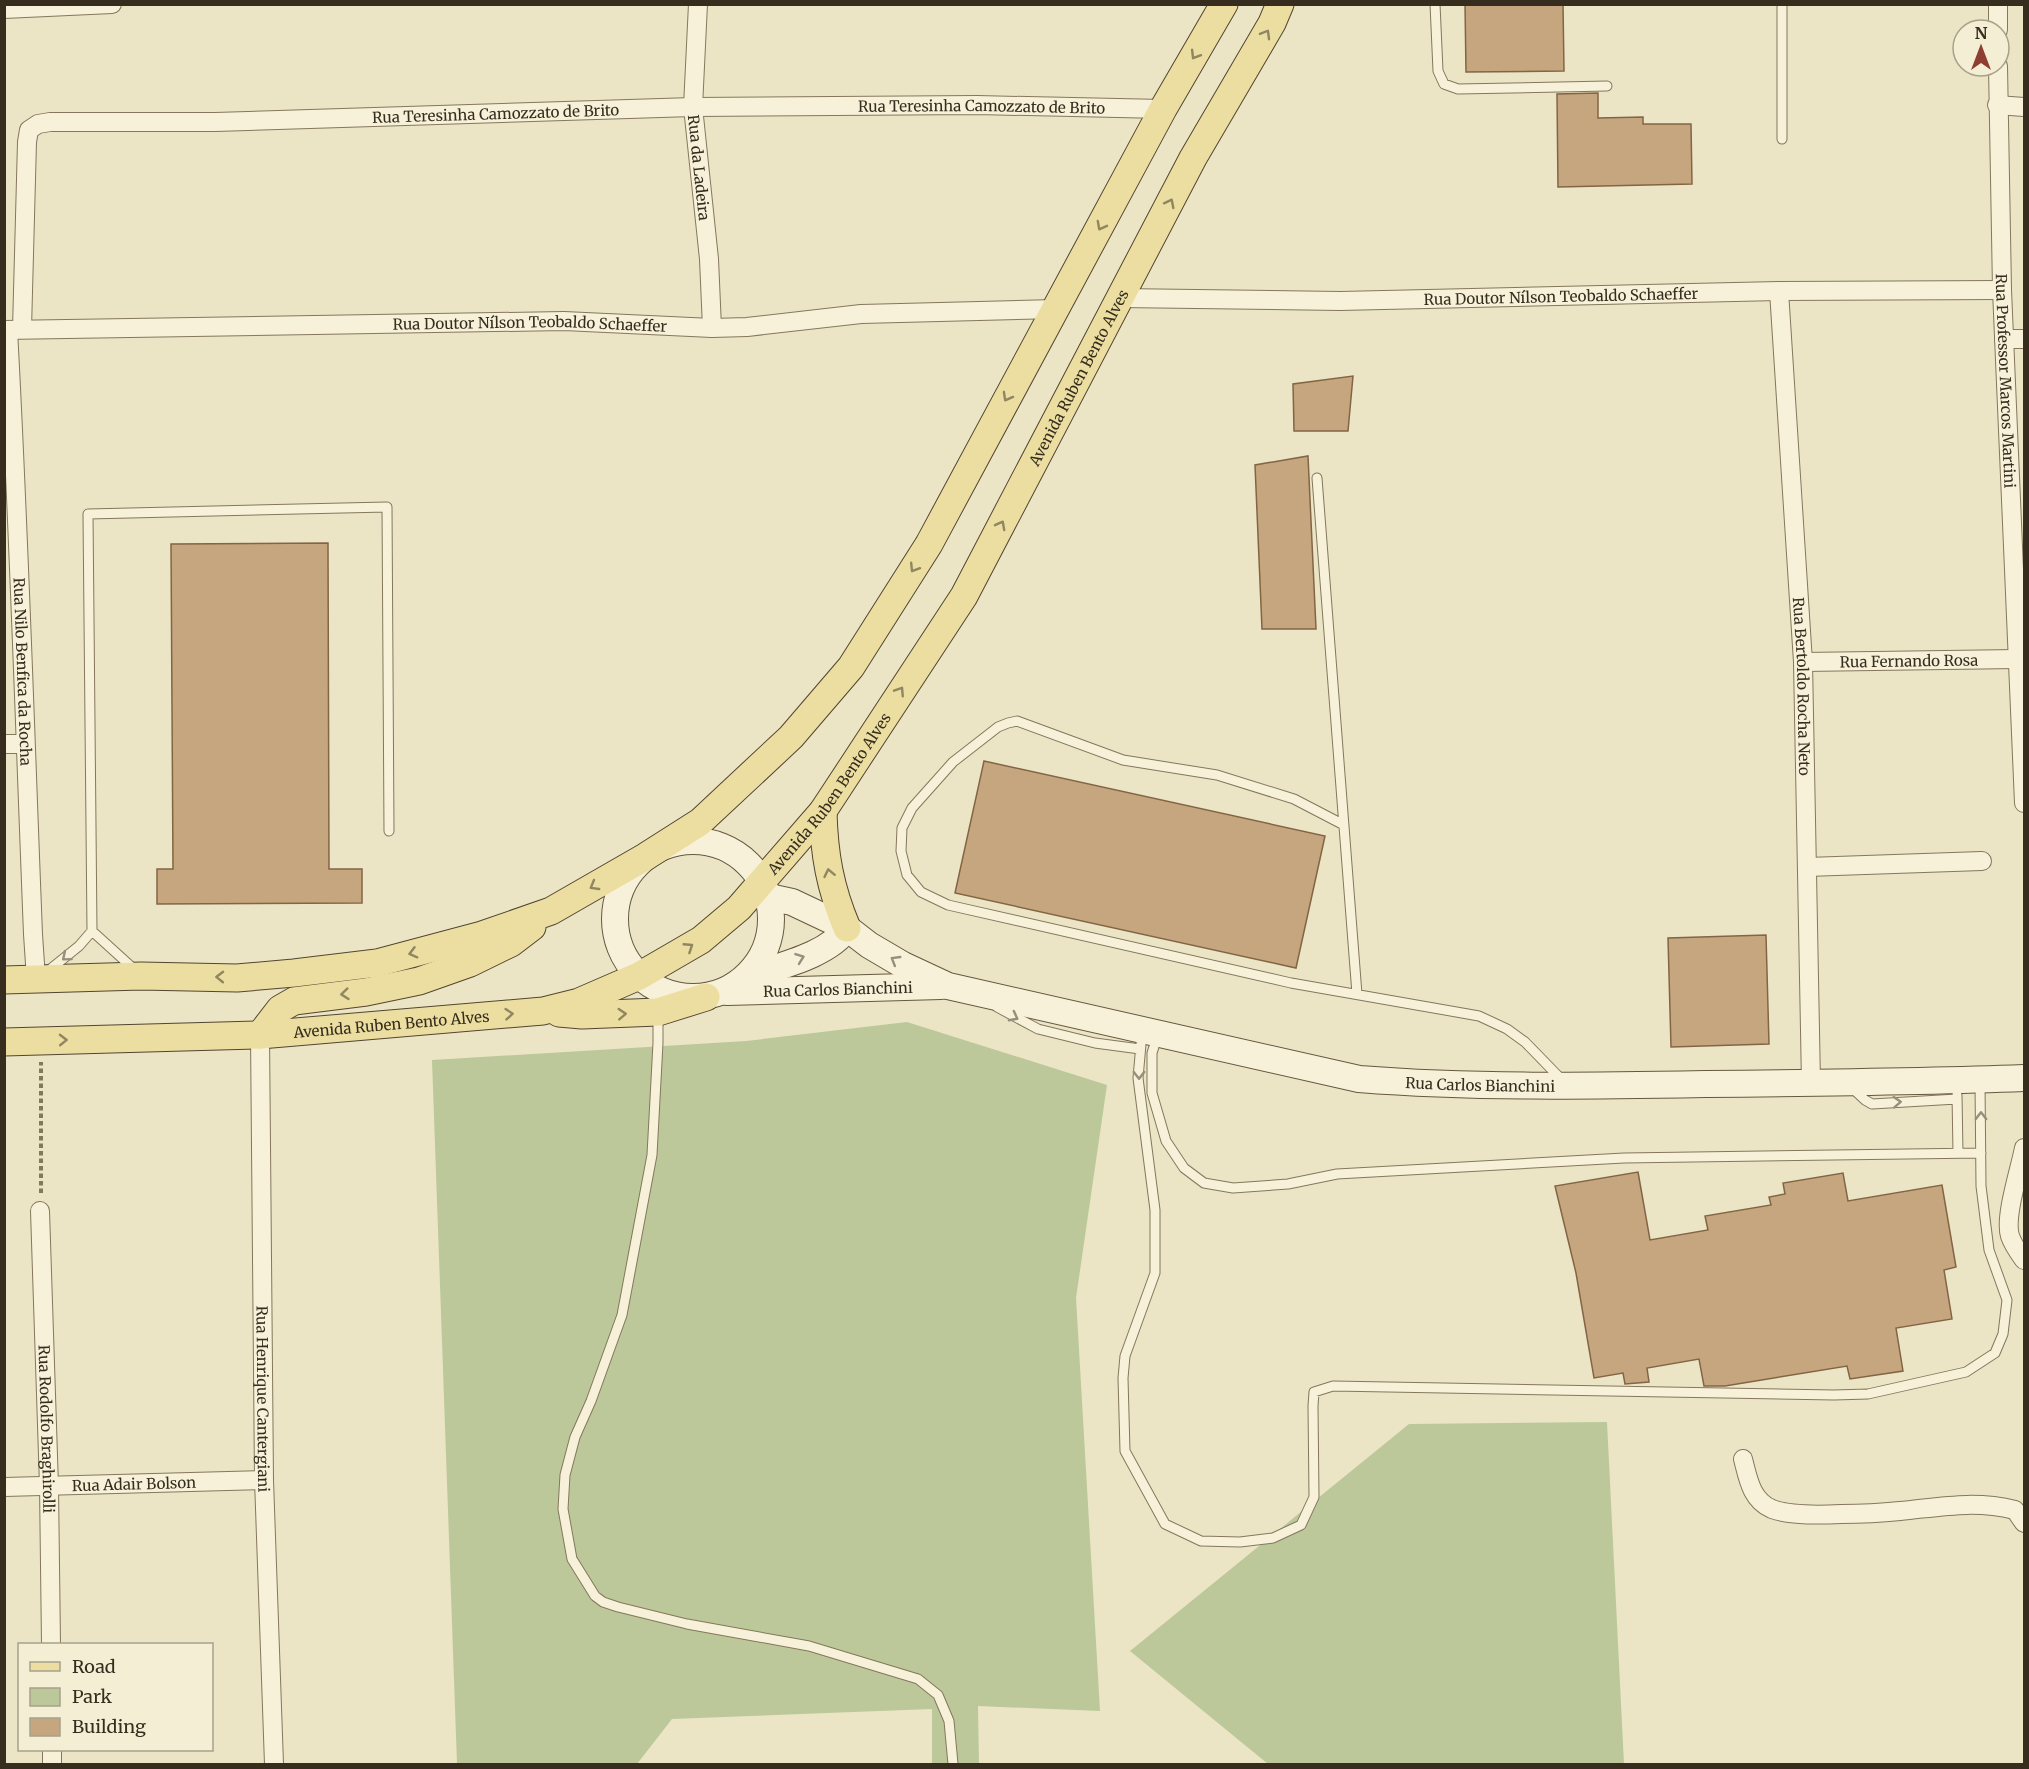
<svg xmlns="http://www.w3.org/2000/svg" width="2029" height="1769" viewBox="0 0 2029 1769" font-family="Merriweather,serif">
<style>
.green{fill:#bcc89a}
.building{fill:#c6a67e;stroke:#826545;stroke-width:1.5}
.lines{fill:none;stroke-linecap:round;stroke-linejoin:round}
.lane-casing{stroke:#84775d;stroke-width:11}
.street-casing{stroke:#84775d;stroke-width:20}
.secondary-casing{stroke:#665840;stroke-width:28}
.primary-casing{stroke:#524531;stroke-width:29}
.path{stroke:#84775d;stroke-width:4;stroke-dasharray:4.5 3;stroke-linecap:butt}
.lane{stroke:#f6f1d8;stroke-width:9}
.street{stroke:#f6f1d8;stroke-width:18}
.secondary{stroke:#f6f1d8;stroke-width:26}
.primary{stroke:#ebdea0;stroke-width:27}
.oneway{stroke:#908660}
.oneway2{stroke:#968f7c}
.labels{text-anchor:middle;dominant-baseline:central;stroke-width:6;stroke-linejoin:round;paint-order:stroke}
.street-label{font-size:15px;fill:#362d1f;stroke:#f3eed4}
</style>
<rect width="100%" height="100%" fill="#ebe5c5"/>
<!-- green -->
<path class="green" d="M907,1022L1107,1085L1076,1298L1100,1711L978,1706L979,1764H932V1709L672,1719L637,1764H457L432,1060L746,1041Z
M1607,1422L1624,1764H1268L1130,1651L1409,1424Z"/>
<!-- building -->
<path class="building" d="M1465,4H1563L1564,71L1466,72Z
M1598,93V118L1643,117V124H1691L1692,184L1558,187L1557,94Z
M1353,376L1348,431H1294L1293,384Z
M1308,456L1316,629H1262L1255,465Z
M328,543L329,869H362V903L157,904V869H173L171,544Z
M984,761L1325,836L1296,968L955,893Z
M1766,935L1769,1044L1671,1047L1668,938Z
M1638,1172L1650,1240L1708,1230L1705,1216L1771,1205L1769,1197L1785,1194L1783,1183L1843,1173L1848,1201L1942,1185L1956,1267L1944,1270L1952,1319L1896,1328L1903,1371L1850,1379L1847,1366L1725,1386H1704L1699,1359L1647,1368L1649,1382L1625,1384L1623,1373L1594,1378L1576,1273L1555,1186Z"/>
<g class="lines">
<defs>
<path id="lane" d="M1435,4L1438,71L1444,84L1458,89L1607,86
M1782,4V139
M1317,478L1357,994
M1344,825L1294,799L1217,775L1123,760L1017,721L1008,723L998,727L953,762L912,808L902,828L901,851L907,875L921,892L948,905L1291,983L1479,1016L1507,1029L1525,1042L1562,1080
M92,931L135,970
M48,971L79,946L92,931L88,514L387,507L389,831
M997,1007L1038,1029L1095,1043L1140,1049
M658,1014V1043L652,1155L622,1315L591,1401L575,1437L565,1475L563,1509L572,1559L595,1596L603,1602L618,1607L687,1624L809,1646L918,1679L938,1695L949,1721L953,1764
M1142,1033L1138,1078L1155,1210V1273L1125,1356L1123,1378L1125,1451L1165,1524L1201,1541L1240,1542L1273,1538L1301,1525L1314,1497L1313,1406L1314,1392L1333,1386L1834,1395L1868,1394L1966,1372L1995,1353L2003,1334L2007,1300L1989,1250L1981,1186L1980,1082
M1158,1034L1152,1053V1093L1166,1141L1184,1168L1204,1183L1233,1188L1288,1184L1337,1174L1624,1158L1981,1153
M1850,1086L1865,1100L1872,1104L1957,1099
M1957,1095L1958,1153"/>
<g id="street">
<path id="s1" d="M698,4L693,107L709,259L712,328"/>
<path d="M4,9L112,4"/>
<path d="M1998,30V4"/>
<path id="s2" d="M1998,66L2002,290L2024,803"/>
<path d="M1997,105L2024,107"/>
<path id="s3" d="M1779,291L1803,662L1811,1083"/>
<path id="s4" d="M1120,298L1340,301L1779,291L2002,290"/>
<path id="s5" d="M22,329L27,142L29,130L38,124L50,122H215L693,107L977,105L1163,109"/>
<path id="s6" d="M4,330L564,321L712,328L747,327L861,314L1056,309"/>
<path id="s7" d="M8,330C19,531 25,733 33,934L36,979"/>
<path d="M2004,339H2024"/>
<path id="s8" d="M1803,662L2017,659"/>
<path d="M4,744H25"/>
<path d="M1807,867L1982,861"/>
<path id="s9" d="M260,1035L264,1480L274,1764"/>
<path d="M2024,1148C2020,1169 2004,1217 2010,1236C2013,1245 2019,1253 2024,1260"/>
<path id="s10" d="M40,1211L49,1486L51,1644"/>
<path d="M1743,1459C1748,1478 1751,1500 1772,1509C1790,1516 1821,1515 1841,1514C1861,1514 1881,1513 1900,1511C1941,1507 1974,1500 2015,1510L2024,1523"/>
<path id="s11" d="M4,1487L264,1480"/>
<path d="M52,1750V1764"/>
</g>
<g id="secondary">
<circle cx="693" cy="919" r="78"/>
<path id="s12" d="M769,897L792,902L847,928L869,945L903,965L948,986L1359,1079C1474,1088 1590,1086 1705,1084C1812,1083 1918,1082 2024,1078"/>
<path d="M747,977C778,966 828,956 847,928"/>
<path id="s13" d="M727,992L941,986"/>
</g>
<g id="primary">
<path d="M823,811C824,854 830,888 847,928"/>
<path d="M4,980L141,976L237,978L294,973L377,963L482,935L551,911L645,857L700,822L791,737L851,667L929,544L1163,109L1224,4"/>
<path d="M559,1013L582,1015L658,1012L706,997"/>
<path d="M260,1035L280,1009L294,1001L366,992L419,981L470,963L511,943L532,927"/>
<path id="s14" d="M4,1042L260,1035L543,1011L579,1002L639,976L701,940L739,908L823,811L964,596L1193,158L1272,23L1280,4"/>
</g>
</defs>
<!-- lane casing -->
<use href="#lane" class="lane-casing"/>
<!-- street casing -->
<use href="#street" class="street-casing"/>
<!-- secondary casing -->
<use href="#secondary" class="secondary-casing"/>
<!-- primary casing -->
<use href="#primary" class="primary-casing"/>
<!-- path -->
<path class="path" d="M41,1193V1062"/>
<!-- lane -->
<use href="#lane" class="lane"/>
<!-- street -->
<use href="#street" class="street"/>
<!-- secondary -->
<use href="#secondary" class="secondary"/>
<!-- primary -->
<use href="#primary" class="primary"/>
</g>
<!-- one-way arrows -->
<defs><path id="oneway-chevron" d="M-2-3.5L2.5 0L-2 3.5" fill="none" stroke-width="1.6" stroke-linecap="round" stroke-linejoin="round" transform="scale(1.5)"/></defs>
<g class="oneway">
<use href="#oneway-chevron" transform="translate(1266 34) rotate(-60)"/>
<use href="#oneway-chevron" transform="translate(1195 55) rotate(121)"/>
<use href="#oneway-chevron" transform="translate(1170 203) rotate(-63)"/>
<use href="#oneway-chevron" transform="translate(1101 226) rotate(118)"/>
<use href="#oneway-chevron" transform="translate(1007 397) rotate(119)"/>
<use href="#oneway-chevron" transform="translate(1001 525) rotate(-62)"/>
<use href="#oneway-chevron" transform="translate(914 568) rotate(122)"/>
<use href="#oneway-chevron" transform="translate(900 691) rotate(-57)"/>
<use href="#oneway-chevron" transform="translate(829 873) rotate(-102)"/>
<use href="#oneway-chevron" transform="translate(594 886) rotate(150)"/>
<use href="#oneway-chevron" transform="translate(689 947) rotate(-33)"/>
<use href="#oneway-chevron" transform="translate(413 953) rotate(165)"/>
<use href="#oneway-chevron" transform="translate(220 977) rotate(-179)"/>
<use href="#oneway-chevron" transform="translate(345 994) rotate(174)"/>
<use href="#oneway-chevron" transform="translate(509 1014) rotate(-5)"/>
<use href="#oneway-chevron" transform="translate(622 1014) rotate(-3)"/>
<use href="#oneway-chevron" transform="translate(63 1040) rotate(-1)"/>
</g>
<g class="oneway2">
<use href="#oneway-chevron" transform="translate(66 957) rotate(140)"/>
<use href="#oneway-chevron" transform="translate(800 958) rotate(-20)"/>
<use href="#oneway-chevron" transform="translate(895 960) rotate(-149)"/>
<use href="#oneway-chevron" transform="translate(1014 1017) rotate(28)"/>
<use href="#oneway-chevron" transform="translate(1139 1075) rotate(90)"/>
<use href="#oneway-chevron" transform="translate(1897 1102) rotate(-3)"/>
<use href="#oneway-chevron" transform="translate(1981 1116) rotate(-90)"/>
</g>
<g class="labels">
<!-- street labels -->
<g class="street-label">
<text stroke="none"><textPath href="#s5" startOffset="1154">Rua Teresinha Camozzato de Brito</textPath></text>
<text stroke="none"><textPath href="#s5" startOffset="668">Rua Teresinha Camozzato de Brito</textPath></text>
<text stroke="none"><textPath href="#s1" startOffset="164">Rua da Ladeira</textPath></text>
<text stroke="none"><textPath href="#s4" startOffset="441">Rua Doutor Nílson Teobaldo Schaeffer</textPath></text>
<text stroke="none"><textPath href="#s6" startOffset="526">Rua Doutor Nílson Teobaldo Schaeffer</textPath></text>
<text stroke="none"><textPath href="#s14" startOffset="1396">Avenida Ruben Bento Alves</textPath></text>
<text stroke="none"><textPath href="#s2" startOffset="315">Rua Professor Marcos Martini</textPath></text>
<text stroke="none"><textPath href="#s8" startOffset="106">Rua Fernando Rosa</textPath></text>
<text stroke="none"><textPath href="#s7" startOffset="342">Rua Nilo Benfica da Rocha</textPath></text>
<text stroke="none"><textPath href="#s3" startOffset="396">Rua Bertoldo Rocha Neto</textPath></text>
<text stroke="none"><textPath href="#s14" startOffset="910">Avenida Ruben Bento Alves</textPath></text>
<text stroke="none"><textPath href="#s13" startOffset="111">Rua Carlos Bianchini</textPath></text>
<text stroke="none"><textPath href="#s14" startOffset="388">Avenida Ruben Bento Alves</textPath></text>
<text stroke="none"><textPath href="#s12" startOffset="744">Rua Carlos Bianchini</textPath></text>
<text stroke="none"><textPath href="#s9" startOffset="364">Rua Henrique Cantergiani</textPath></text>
<text stroke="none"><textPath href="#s10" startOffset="218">Rua Rodolfo Braghirolli</textPath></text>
<text stroke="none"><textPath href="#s11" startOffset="130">Rua Adair Bolson</textPath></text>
</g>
</g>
<!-- border -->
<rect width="2029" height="1769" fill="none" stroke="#362d1f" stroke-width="12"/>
<!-- legend -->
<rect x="18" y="1643" width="195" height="108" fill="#f3eed4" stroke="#a7a18c" stroke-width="1.5"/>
<rect x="30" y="1662" width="30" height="9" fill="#ebdea0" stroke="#a7a18c" stroke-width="1.5"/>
<text x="72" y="1673" font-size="18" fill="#362d1f">Road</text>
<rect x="30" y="1688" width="30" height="18" fill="#bcc89a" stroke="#a7a18c" stroke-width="1.5"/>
<text x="72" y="1703" font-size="18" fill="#362d1f">Park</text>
<rect x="30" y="1718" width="30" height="18" fill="#c6a67e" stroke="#a7a18c" stroke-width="1.5"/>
<text x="72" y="1733" font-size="18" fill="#362d1f">Building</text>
<!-- north arrow -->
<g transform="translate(1981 48)"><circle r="28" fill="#f3eed4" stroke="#a7a18c" stroke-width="1.5"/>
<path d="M0-4.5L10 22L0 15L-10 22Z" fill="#8f3e32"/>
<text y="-9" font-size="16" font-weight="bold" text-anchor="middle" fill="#362d1f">N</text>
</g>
</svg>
